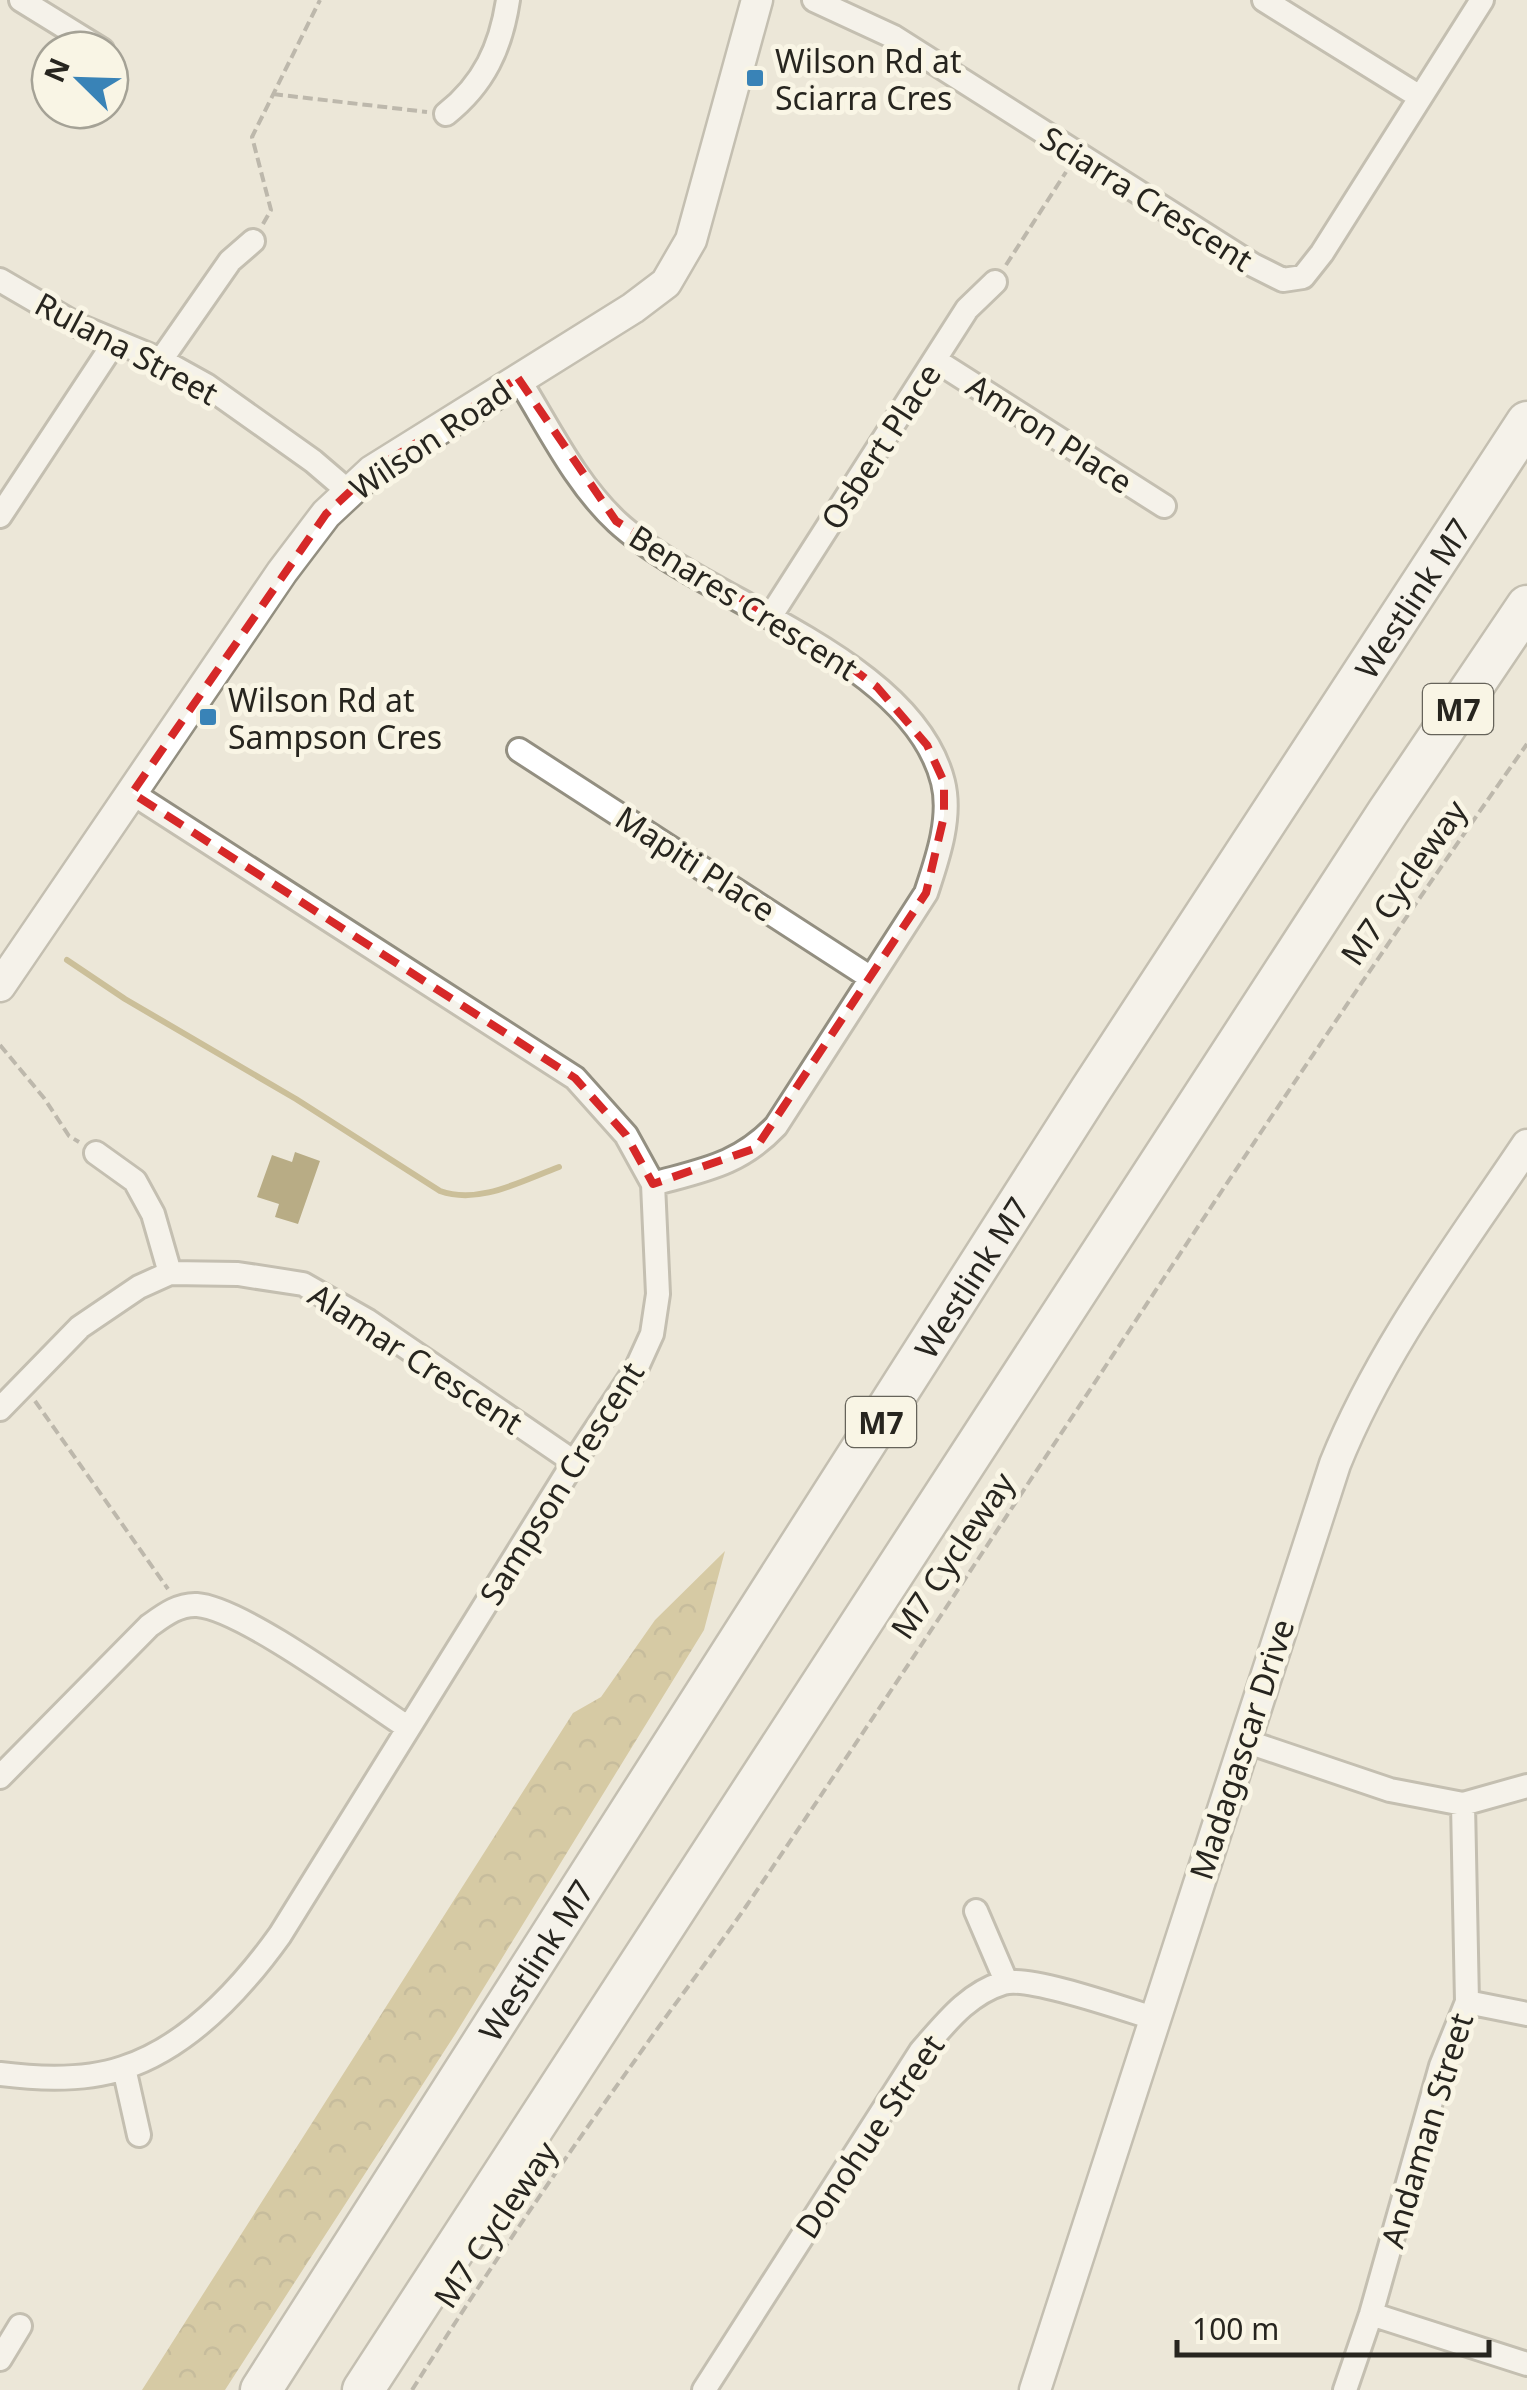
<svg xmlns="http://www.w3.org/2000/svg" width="1527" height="2390" viewBox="0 0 1527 2390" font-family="'Noto Sans',sans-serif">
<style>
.forest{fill:url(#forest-crowns)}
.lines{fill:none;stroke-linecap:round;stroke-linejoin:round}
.stream{stroke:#a28e4d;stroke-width:6}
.building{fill:#786521}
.street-casing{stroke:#938f81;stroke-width:28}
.secondary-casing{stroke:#938f81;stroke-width:35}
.highway-casing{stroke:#938f81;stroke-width:45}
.path{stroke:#837f75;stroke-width:4;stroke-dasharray:10 5;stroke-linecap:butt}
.street{stroke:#fff;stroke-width:22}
.secondary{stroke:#fff;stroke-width:30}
.highway{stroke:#fff;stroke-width:40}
.marked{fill:none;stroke:#d62828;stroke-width:8;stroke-dasharray:20 12;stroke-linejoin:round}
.poi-dot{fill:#3983b7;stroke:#f9f5e5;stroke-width:4}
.labels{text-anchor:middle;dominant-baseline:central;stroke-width:10;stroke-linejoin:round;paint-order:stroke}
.shield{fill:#f9f5e5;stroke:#66635a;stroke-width:2.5}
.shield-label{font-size:30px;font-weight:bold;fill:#27251f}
.poi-label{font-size:32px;fill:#27251f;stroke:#f9f5e5;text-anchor:start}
.street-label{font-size:32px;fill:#27251f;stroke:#f9f5e5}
</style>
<defs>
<pattern id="forest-crowns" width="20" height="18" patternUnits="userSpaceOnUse" patternTransform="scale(2.5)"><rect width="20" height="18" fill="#bba665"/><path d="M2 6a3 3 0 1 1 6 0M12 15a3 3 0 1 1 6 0" fill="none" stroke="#988753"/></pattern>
</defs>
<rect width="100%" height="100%" fill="#ece7d8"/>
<!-- forest -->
<path class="forest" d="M725,1551L704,1630L456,2033L225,2390H142L573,1713L601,1697L655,1620Z"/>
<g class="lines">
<!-- stream -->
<path class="stream" d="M67,960L125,999L296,1099L440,1191C479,1205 521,1181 559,1167"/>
</g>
<!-- building -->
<path class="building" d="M295,1152L320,1161L298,1224L275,1217L279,1204L257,1197L272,1155L292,1162Z"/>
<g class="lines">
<defs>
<path id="street" d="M21,0L102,50
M814,0L894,37L1253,265L1283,280L1303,277L1322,253L1482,0
M1264,0L1420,97
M446,114C484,84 501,47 508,0
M0,280L79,326L161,360L206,385L313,461L348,491
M161,360L230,261L253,241
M935,360L1164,506
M518,378C548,426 575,483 617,522C703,601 912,657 943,782C952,818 937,860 926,893L776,1126C739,1165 703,1170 653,1184
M0,516L114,343
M770,617L967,309L995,282
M519,750L871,978
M96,1153L135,1181L153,1214L170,1273
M0,1409L80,1327L139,1287L170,1273L238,1274L303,1284L368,1321L574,1462
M1245,1741L1390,1790L1463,1804L1527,1786
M0,1777L149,1626C163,1616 178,1604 197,1605C242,1608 364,1699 407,1727
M976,1911L1006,1981
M1467,2002L1527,2014
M124,2068L139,2135
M0,2074C39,2079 85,2081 123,2068C188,2047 242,1988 280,1935L574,1462L637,1367L652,1334L658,1294L653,1184L626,1135L575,1078L132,793
M1371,2314L1527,2364
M0,2359L20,2326
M704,2390L921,2051C945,2024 967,1994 1003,1983C1028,1975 1124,2009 1153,2018
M1345,2390L1371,2314L1441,2066L1467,2002L1463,1804"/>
<path id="secondary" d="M0,986L282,572L326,514L372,471L633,308L666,283L691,240L757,0
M1035,2390L1335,1464C1381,1349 1458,1248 1527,1145"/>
<g id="highway">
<path id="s1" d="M261,2390L1090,1091L1527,422"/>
<path d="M363,2390L1388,812L1527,606"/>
</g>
</defs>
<!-- street casing -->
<use href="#street" class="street-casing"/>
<!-- secondary casing -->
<use href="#secondary" class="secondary-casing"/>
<!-- highway casing -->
<use href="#highway" class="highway-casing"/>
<!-- path -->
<path class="path" d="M273,94L427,112
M263,224L271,210L252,137L320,0
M1006,265L1066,172
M0,1045L44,1098L69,1136L79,1142
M35,1401L168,1589
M412,2390C483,2278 558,2167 636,2059C672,2007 711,1957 747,1905C1009,1519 1258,1125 1527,744"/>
<!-- street -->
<use href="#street" class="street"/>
<!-- secondary -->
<use href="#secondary" class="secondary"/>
<!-- highway -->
<use href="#highway" class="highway"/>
</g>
<!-- marked area -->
<path d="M0 0H1527V2390H0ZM518,378L616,521L841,660L877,687L927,745L944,782V816L926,893L756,1148L653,1184L626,1135L575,1078L132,793L326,514L372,471Z" fill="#ece7d8" fill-opacity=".55" fill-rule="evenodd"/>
<path class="marked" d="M518,378L616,521L841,660L877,687L927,745L944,782V816L926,893L756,1148L653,1184L626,1135L575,1078L132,793L326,514L372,471Z"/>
<!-- markers -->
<g class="poi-dot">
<rect x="745" y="68" width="20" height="20" rx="5"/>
<rect x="198" y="707" width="20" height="20" rx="5"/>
</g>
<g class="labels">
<!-- shield labels -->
<g class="shield">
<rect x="1423" y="684" width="70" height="50" rx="8"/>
<rect x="846" y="1397" width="70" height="50" rx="8"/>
</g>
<g class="shield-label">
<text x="1458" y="709">M7</text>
<text x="881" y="1422">M7</text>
</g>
<!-- poi labels -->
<g class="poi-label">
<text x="775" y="60">Wilson Rd at<tspan x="775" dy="37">Sciarra Cres</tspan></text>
<text x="228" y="699">Wilson Rd at<tspan x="228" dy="37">Sampson Cres</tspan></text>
</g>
<!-- street labels -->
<g class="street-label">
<text transform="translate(1147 198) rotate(32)">Sciarra Crescent</text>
<text transform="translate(127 348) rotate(28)">Rulana Street</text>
<text transform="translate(1050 433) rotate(33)">Amron Place</text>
<text transform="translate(430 439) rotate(-34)">Wilson Road</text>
<text transform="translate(880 446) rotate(-57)">Osbert Place</text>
<text stroke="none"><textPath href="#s1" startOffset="2130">Westlink M7</textPath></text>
<text transform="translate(744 602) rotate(32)">Benares Crescent</text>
<text transform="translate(696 863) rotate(33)">Mapiti Place</text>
<text transform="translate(1403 882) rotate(-55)">M7 Cycleway</text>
<text stroke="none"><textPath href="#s1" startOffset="1320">Westlink M7</textPath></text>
<text transform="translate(416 1358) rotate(33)">Alamar Crescent</text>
<text transform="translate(561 1483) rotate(-58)">Sampson Crescent</text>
<text transform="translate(952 1555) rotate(-56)">M7 Cycleway</text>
<text transform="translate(1241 1749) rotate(-72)">Madagascar Drive</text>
<text stroke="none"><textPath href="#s1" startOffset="510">Westlink M7</textPath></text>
<text transform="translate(1426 2130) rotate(-73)">Andaman Street</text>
<text transform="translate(869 2136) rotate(-56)">Donohue Street</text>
<text transform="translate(495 2224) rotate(-56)">M7 Cycleway</text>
</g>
</g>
<!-- north arrow -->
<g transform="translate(80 80) rotate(293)"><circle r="48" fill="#f9f5e5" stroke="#a5a296" stroke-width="2.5"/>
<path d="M0-8L18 38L0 25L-18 38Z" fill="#3983b7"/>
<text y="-15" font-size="28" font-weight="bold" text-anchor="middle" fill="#27251f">N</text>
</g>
<!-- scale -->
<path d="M1177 2340v15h312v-15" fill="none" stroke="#27251f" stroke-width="5"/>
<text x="1192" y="2340" font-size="30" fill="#27251f" stroke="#f9f5e5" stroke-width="8" paint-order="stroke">100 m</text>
</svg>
